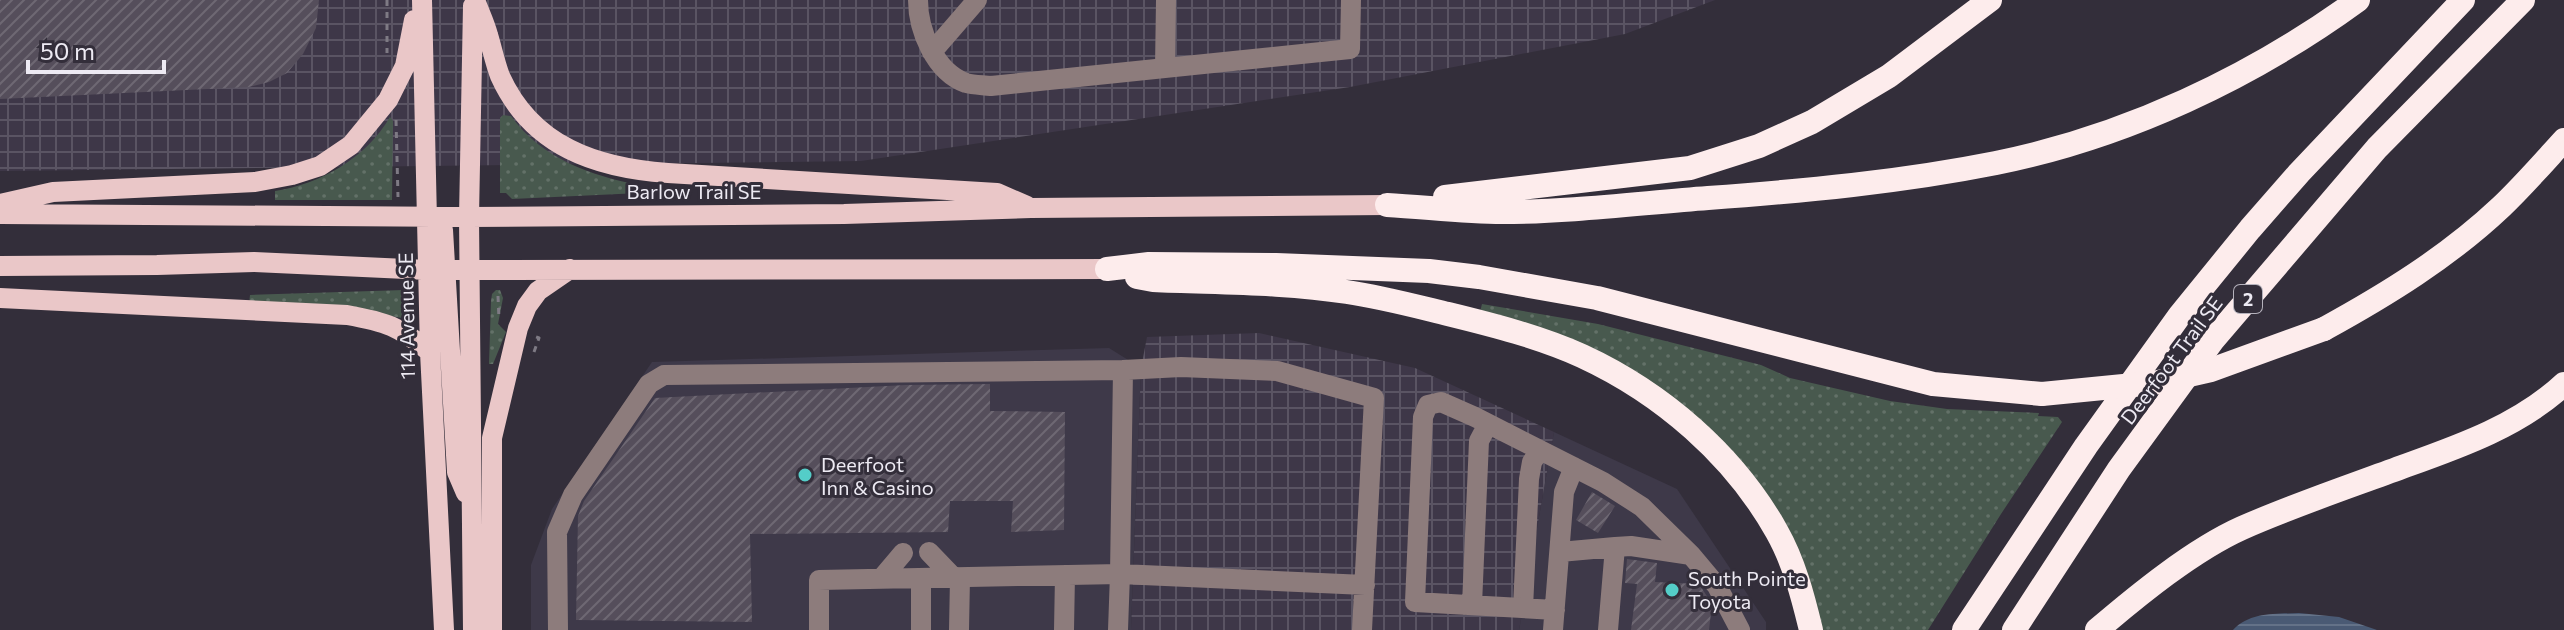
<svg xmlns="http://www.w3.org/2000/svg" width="2564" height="630" viewBox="0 0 2564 630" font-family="Commissioner,sans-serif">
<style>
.commercial{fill:#3e3949}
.industrial{fill:url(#industrial-grid)}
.grass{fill:url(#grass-dots)}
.water{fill:url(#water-rules)}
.building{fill:url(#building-hatch)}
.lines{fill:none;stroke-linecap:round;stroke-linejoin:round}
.path{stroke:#7e7a84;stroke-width:3;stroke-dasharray:6 6;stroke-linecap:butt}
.minor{stroke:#8d7c7c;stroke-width:20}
.major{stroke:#eac7c8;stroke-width:20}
.highway{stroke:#fdecec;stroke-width:24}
.highway-bridge{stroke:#fdecec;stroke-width:24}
.poi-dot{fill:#54cdc8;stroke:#332e3a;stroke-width:3}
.labels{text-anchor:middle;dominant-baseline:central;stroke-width:6;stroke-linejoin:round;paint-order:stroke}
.shield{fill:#332e3a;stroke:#b5b2bc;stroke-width:2}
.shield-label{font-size:18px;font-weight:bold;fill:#edeaf3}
.street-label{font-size:20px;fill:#edeaf3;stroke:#332e3a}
.poi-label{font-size:20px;fill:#edeaf3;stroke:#332e3a;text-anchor:start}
</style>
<defs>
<pattern id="industrial-grid" width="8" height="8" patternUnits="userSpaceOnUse" patternTransform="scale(2)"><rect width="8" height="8" fill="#3e3748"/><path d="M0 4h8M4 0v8" fill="none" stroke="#5a5463"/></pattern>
<pattern id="grass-dots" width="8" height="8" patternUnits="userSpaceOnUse" patternTransform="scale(2)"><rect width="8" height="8" fill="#48594e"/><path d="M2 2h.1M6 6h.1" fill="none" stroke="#637168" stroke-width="1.8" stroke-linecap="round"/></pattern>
<pattern id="water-rules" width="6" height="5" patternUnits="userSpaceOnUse" patternTransform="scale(2)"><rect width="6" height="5" fill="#4a5a74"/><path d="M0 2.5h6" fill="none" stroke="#647288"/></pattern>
<pattern id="building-hatch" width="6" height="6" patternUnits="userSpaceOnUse" patternTransform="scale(2)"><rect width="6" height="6" fill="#554e5b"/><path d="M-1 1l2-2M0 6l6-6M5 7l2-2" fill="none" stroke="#6e6873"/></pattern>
</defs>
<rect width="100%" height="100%" fill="#332e3a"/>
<!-- commercial -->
<path class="commercial" d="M1109,348L1141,368L1131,630H531V565L552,509L652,362Z
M1554,432L1677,489L1766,622V630H1519Z"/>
<!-- industrial -->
<path class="industrial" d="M0,0H1715L1625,34L1350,87L861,161L0,171Z
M1259,333L1415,368L1554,432L1519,630H1131L1141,368L1147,337Z"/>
<!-- grass -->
<path class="grass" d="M503,115L511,116C541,158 591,176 640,185V193L512,199L506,193H500V118Z
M390,117L393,121L392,200H275V191C321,184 366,158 390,117Z
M404,290L408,293V319L361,311L249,304L250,295Z
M496,290H500L503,298L498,324L506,332L493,364H489L491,301L492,294Z
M1482,304L1598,324L1761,365L1790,378L1890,401L1947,409L2039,413L2038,416L2058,417L2062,422L2001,514L1928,630H1823L1698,423L1480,312Z"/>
<!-- water -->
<path class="water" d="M2299,613L2339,617L2377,630H2233C2250,612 2275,614 2299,613Z"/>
<!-- building -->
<path class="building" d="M0,0H319L316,28L303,54L287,73L269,82L249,87L228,88L0,99Z
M990,384V411L1065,412L1064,530L1011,532L1013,501H950L948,532L750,534L752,622L576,620L578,516L584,501L655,398L906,385Z
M1592,492L1615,506L1598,533L1576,520Z
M1627,559L1657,563L1655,582L1699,584L1712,604L1709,630H1631L1637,584L1625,583Z"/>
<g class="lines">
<!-- path -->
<path class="path" d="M387,0V53
M396,120L398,197
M498,296L499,319
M534,352L539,338L534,336"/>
<!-- minor -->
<path class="minor" d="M918,0C918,30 935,72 966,83C973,85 983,85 991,86L1350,49L1351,0
M932,52L977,0
M1165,68L1166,0
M1123,370L1181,367L1277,371L1374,398L1362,630
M1615,547L1631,546L1691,555
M929,552L954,578
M1560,552L1615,547L1608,630
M881,579L903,553
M921,579V630
M1472,605L1479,441L1488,424
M1523,608L1529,479L1532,462L1540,450
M1555,610L1415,602L1423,417L1428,405L1441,402L1475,417L1603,482L1642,507L1691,555L1717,586L1740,630
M558,630L557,532L573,495L649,384L664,375L1123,370L1120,574L1365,585
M819,630V580L1120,574L1118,630
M959,630L960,578
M1064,630L1065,575
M1553,630L1564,492L1574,467"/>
<!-- major -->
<path class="major" d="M422,0L430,352L444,630
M475,0C479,11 485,23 488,35C492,48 495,63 500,76C532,147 597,168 668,173L997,193L1027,206
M0,204L53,192L255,182L292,175L320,166L351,145L388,100L405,66L414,20
M0,214L469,217L844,214L1031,208L1387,205
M428,217L443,230L457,472L466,493
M0,266L157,265L254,262L428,270L1107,269
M0,298L347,315C386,322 399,326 430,352
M473,630L469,217L473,6
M492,630V438L518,328L527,306L538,291L570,269"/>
<!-- highway -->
<path class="highway" d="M1445,197L1690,168L1759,146L1812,122L1889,76L1990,0
M1387,205C1425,207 1464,212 1502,212C1569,212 1641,203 1708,198C1804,191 1901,182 1996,163C2125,137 2251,78 2358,0
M1107,269L1149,264L1276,265L1429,271L1479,277L1597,298L1933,384L2042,394
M1137,277L1153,280C1217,283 1283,282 1347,292C1381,297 1415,306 1448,314C1493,325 1540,337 1582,356C1662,393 1734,455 1777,532C1794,562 1803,597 1811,630
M2324,329C2386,295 2448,257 2501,207C2523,186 2543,163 2564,140
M1964,630L2086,446L2180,315L2250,229L2299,173L2463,0
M2014,630L2119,469L2213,340L2377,148L2523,0
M2097,630C2138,595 2193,550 2242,528C2294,505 2348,487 2402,467C2458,447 2519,426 2564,384"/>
<!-- highway-bridge -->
<path class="highway-bridge" d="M2042,394L2154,383L2211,370L2324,329"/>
</g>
<!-- markers -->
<g class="poi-dot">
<circle cx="805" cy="475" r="8"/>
<circle cx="1672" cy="590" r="8"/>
</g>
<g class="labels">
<!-- shield labels -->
<rect class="shield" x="2234" y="285" width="28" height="28" rx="6"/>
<g class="shield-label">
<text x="2248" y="299">2</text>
</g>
<!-- street labels -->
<g class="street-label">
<text x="694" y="191">Barlow Trail SE</text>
<text transform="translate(406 316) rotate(-91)">114 Avenue SE</text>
<text transform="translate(2171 360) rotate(-53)">Deerfoot Trail SE</text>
</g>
<!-- poi labels -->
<g class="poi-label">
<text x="821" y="464">Deerfoot<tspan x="821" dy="23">Inn &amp; Casino</tspan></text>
<text x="1688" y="578">South Pointe<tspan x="1688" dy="23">Toyota</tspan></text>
</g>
</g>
<!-- scale -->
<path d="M28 60v12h136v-12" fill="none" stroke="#edeaf3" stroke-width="4"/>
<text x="40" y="60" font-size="24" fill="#edeaf3" stroke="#332e3a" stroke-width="6" paint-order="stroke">50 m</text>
</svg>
